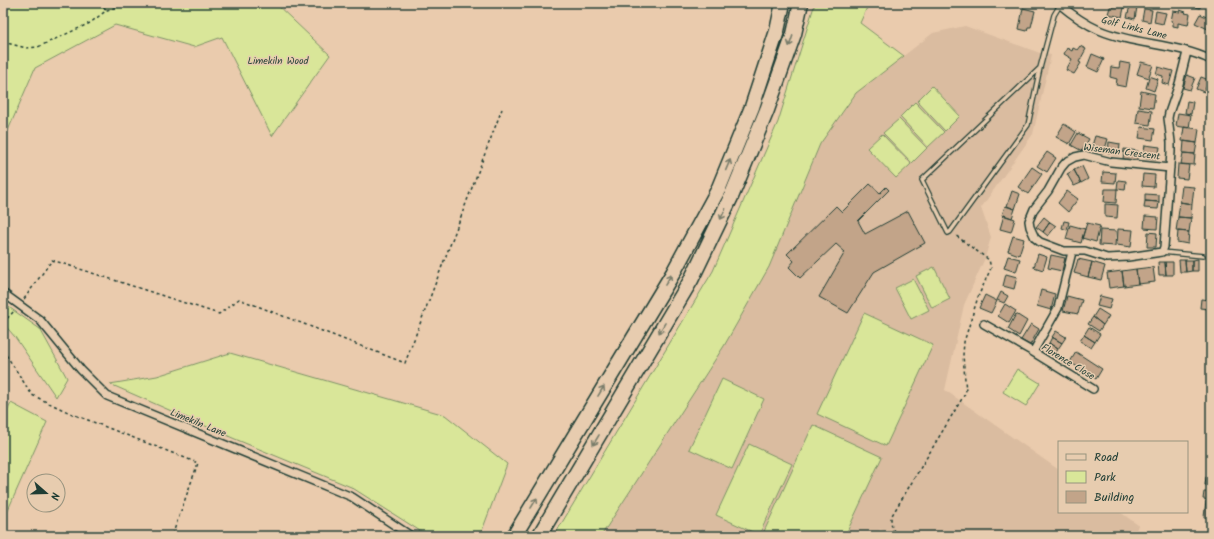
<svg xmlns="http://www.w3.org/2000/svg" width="1214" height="539" viewBox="0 0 1214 539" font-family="Kalam,sans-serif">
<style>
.built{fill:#dabca0}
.green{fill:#d9e699;stroke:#7c9266}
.building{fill:#c2a489;stroke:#1f3d34}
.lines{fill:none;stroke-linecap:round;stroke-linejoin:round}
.lane-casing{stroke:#1f3d34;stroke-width:6}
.street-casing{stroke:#1f3d34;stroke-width:10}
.highway-casing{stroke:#1f3d34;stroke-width:17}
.path{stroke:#1f3d34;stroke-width:1.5;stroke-dasharray:3 3;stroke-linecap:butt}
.lane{stroke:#e7ccaf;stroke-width:3.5}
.street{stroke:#e7ccaf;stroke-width:7}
.highway{stroke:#e7ccaf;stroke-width:14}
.oneway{stroke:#797d6b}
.labels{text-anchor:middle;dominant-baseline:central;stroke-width:3;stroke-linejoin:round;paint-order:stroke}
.street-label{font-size:10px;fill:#1f3d34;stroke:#e7ccaf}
.park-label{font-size:10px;fill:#284539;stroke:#e7ccaf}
</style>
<rect width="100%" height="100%" fill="#eacbad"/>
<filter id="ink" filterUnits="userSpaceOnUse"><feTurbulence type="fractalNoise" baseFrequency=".025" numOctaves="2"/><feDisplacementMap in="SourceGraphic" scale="8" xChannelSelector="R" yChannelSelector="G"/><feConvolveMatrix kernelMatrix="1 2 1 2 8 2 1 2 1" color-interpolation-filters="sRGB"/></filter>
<g filter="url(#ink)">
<path class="built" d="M965,26L1040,53L1051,55L1033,134L981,208L991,237L985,258L964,305L945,390L1059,470V512H1120L1138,525L1134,536H894L880,529L876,536H609L603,533L724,346L769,267L820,144L856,93L933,33Z"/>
<path class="green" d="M3,3H275L330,55L272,136L222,37L194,47L115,25L35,68L3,142Z
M815,3H869L860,23L904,56L856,93L820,144L769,267L724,346L603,533L601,536H554L713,271L778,122Z
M932,86L960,116L945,131L917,101Z
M915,102L944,132L928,147L900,117Z
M899,119L927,148L912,163L883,133Z
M882,134L911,164L896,178L867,148Z
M934,267L950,299L932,308L916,276Z
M913,279L929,310L911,319L895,288Z
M3,303L40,329L67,378L56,397L15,337L3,323Z
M864,313L933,345L886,446L817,414Z
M230,353L445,415L507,464L480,536H428L351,487L235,439L110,384L157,376Z
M1017,369L1040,383L1026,406L1003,392Z
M722,379L764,399L732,469L689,449Z
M11,403L47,422L3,521V421Z
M813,425L882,457L845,536H762Z
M749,444L792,464L759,535L716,515Z"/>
<path class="building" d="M1115,3H1125L1122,17L1108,14L1110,7H1114Z
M1197,3H1201L1200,8L1196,7Z
M1130,6L1137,7L1135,19L1127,17Z
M1023,8L1035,11L1031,27H1028L1027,31L1019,29Z
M1144,9L1152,10L1150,22L1142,20Z
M1180,10L1186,12L1185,13L1190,14L1188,25L1178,23V27L1173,26V22L1171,21L1173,11L1180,12Z
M1156,11L1166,13L1163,24L1154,22Z
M1200,14L1211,19V24L1208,29L1195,23Z
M1080,46L1086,49L1079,62L1081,63L1074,74L1066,70L1072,59L1064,54L1067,48L1072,51L1073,48L1077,50Z
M1092,54L1104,59L1098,72L1087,67Z
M1120,62L1130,64L1126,87L1116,85L1117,79L1110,77L1111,67L1119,68Z
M1141,62L1153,65L1149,76L1158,79L1154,91L1146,88L1149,78L1137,74Z
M1158,67L1173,71L1169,85L1162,83L1163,76L1156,74Z
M1187,75L1195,78L1190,90L1183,88Z
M1201,77L1209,80L1204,92L1196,89Z
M1141,91L1155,94L1153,108L1139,106Z
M1187,101L1193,102L1191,114L1185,113Z
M1138,109L1152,111L1150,125L1136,123Z
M1178,113L1191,115L1189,128L1176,126Z
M1064,124L1076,132L1069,144L1056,137Z
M1141,127L1155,129L1153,140L1139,138Z
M1184,127L1199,129L1197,143L1182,141Z
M1078,133L1089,139L1082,151L1071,145Z
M1095,136L1108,139L1104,152L1091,149Z
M1184,141L1197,143L1195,154L1183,153Z
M1109,142L1120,144L1119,155L1108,153Z
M1145,145L1160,147L1158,159L1143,157Z
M1124,149L1138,151L1137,160L1123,159Z
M1047,152L1056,158L1047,172L1037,166Z
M1183,153L1195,154L1194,165L1181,164Z
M1178,164L1189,165L1187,179L1177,178Z
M1082,166L1088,179L1081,183L1074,170Z
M1032,167L1042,174L1028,194L1018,187Z
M1074,170L1081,183L1074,186L1067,174Z
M1103,172L1116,173L1115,183L1102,182Z
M1143,174L1155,175L1154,187L1142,186Z
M1118,180L1126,181L1125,190L1117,189Z
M870,184L880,193L886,187L889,190L858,221L865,234L908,211L925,243L874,272L848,313L819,297L845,252L836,244L800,278L789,267L794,261L787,254L836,206L842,212Z
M1182,186L1194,187L1192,204L1180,202Z
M1105,189H1117L1116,203L1104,202Z
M1012,191L1020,194L1015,209L1007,206Z
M1067,191L1078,199L1068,212L1058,203Z
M1145,194L1159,195V202L1145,201Z
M1145,201L1159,202L1158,209L1144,208Z
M1180,202L1192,204L1191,218L1178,217Z
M1105,204L1118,205L1117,218L1105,217Z
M1005,206L1015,209L1012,218L1002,215Z
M1004,215L1015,219L1011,232L1000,229Z
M1145,216L1158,217L1157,229L1144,228Z
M1044,217L1050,222L1043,232L1036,227Z
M1178,217L1191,218L1189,232L1176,231Z
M1064,221L1069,222L1067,230L1062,228Z
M1050,222L1056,226L1048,236L1043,232Z
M1087,223L1100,226L1096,242L1082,238Z
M1070,225L1085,229L1081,243L1066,239Z
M1118,229L1133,230L1131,247L1117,245Z
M1100,230L1116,231L1115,246L1099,245Z
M1178,231L1189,232L1188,244L1177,242Z
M1148,232L1157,233L1156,247H1147Z
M1013,236L1024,239L1019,255L1008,251Z
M1038,254L1047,257L1043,270L1034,267Z
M1051,255L1065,258L1062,271L1048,268Z
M1008,256L1020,259L1016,272L1004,268Z
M1078,259L1092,262L1088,277L1074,273Z
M1198,259V271H1192V260Z
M1179,260H1185L1186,272H1180Z
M1185,260H1192V271L1186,272Z
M1092,262L1105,266L1101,280L1088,277Z
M1158,262H1165L1166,275H1159Z
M1165,262H1173V275H1166Z
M1153,267L1155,282L1138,284L1136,269Z
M1136,269L1138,284L1124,286L1122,271Z
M1122,271L1124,286L1109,288L1107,273Z
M1006,274L1017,277L1014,289L1003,286Z
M1041,290L1055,294L1051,310L1037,306Z
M1001,292L1008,296L1004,303L997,300Z
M985,295L997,301L991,313L979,308Z
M1067,296L1082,300L1078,314L1063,311Z
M1100,296L1112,299L1109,309L1097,306Z
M1201,299L1209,300L1208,309L1200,308Z
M1005,304L1016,311L1009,323L998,316Z
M1098,309L1109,316L1103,325L1093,317Z
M1208,312H1211V318L1208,317Z
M1016,314L1027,321L1019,336L1008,329Z
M1093,317L1103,325L1099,331L1088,324Z
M1031,324L1039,329L1030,345L1021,340Z
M1089,327L1100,334L1095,342L1084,335Z
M1056,331L1066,337L1062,343L1052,337Z
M1084,335L1095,342L1091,348L1080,341Z
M1052,337L1062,343L1058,349L1049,343Z
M1049,343L1058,349L1055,355L1045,349Z
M1076,352L1102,369L1096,379L1070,362Z
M1206,477L1211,478V485H1205Z
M1204,492H1211V500L1203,499Z
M1206,501H1211V518L1204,517Z"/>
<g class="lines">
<defs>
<path id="lane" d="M1040,68L1028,125L950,232L948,233L922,180Z
M1040,68L1054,15L1060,5
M1162,252L1203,256"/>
<path id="street" d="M1058,3C1071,14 1083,23 1099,30C1134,45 1176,43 1211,60
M1170,168L1111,162L1084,155L1075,157L1066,162L1061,168L1048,191L1034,209L1029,221L1030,227L1035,238L1040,242L1064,251H1085L1107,258L1128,257L1162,252L1164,247L1171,152V142L1168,118L1169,113L1179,84L1187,52
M1072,252L1058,308L1033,352L1093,389
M3,293L40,320L81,370L107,396L352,497L411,536
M984,324L1033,352"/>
<path id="highway" d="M514,536L673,273L718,190L752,107L777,31L783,3
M539,536L691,280L731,197L767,110L794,34L801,3"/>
</defs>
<use href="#lane" class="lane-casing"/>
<use href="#street" class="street-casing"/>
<use href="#highway" class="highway-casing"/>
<path class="path" d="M99,3L107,10
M3,42L26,48L38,47L90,23L107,10L130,3
M24,299L52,260L219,314L239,299L405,363L502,109
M3,323L14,311
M3,350L32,395L70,413L198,463L172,536
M899,536C892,531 891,526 891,517L966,392L963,355L964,342L978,297L991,268L989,260L955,235"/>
<use href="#lane" class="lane"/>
<use href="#street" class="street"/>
<use href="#highway" class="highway"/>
</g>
<defs><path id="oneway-shaft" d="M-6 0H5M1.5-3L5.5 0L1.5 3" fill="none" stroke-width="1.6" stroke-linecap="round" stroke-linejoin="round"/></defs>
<g class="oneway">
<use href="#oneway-shaft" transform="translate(791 41) rotate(109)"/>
<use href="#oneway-shaft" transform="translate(728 165) rotate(-67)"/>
<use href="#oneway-shaft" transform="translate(723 214) rotate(116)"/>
<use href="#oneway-shaft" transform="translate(668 280) rotate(-59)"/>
<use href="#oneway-shaft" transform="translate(662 328) rotate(121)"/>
<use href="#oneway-shaft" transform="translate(601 391) rotate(-59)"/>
<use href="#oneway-shaft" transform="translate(596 440) rotate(121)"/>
<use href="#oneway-shaft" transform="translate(534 503) rotate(-59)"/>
</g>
</g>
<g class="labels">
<g class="street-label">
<text transform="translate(1134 28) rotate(14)">Golf Links Lane</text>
<text transform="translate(1122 152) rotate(7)">Wiseman Crescent</text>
<text transform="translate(1068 362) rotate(31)">Florence Close</text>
<text transform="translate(198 423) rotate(22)">Limekiln Lane</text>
</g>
<g class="park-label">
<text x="278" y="61">Limekiln Wood</text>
</g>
</g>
<rect width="1214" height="539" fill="none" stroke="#e7ccaf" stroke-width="16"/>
<rect x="8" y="8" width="1198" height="523" fill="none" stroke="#1f3d34" stroke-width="1.5" filter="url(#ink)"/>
<rect x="1058" y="441" width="130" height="72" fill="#e7ccaf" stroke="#97937e"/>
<rect x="1066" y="454" width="20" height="6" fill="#e7ccaf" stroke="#97937e"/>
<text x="1094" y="461" font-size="12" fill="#1f3d34">Road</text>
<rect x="1066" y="471" width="20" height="12" fill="#d9e699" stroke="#97937e"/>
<text x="1094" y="481" font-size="12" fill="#1f3d34">Park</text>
<rect x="1066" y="491" width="20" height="12" fill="#c2a489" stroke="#97937e"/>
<text x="1094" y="501" font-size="12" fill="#1f3d34">Building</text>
<g transform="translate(46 493) rotate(110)"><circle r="19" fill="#e7ccaf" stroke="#97937e"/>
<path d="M0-3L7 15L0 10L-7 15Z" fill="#1f3d34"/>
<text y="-6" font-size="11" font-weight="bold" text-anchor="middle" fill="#1f3d34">N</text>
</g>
</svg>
